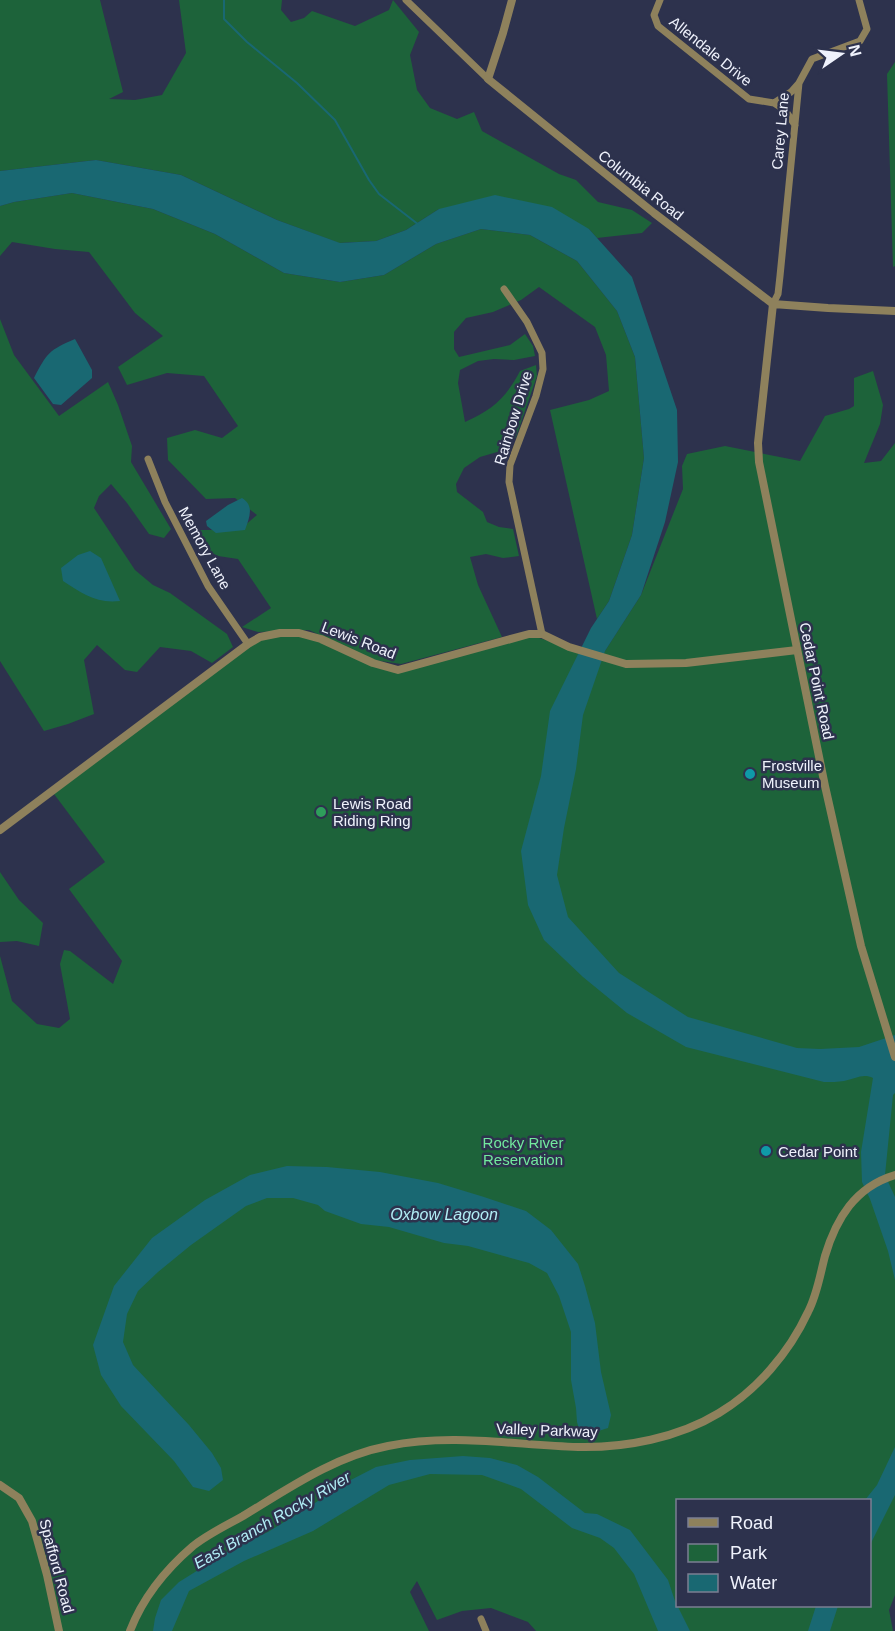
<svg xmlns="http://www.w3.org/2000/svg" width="895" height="1631" viewBox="0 0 895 1631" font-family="Arial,sans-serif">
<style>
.green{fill:#1d633a;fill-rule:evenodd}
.water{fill:#196872}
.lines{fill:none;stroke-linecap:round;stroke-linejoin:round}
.stream{stroke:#196872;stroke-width:2}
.minor{stroke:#8e815c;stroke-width:7}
.tertiary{stroke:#8e815c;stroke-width:8}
.culture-dot{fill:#0f9aa8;stroke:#2d324d;stroke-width:2}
.leisure-dot{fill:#2e9e5b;stroke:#2d324d;stroke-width:2}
.labels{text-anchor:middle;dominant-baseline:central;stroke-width:5;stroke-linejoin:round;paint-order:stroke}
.street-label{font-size:15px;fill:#eff2fc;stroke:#2d324d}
.poi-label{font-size:15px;fill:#eff2fc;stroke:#2d324d;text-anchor:start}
.park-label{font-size:15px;fill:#72ea9e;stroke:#2d324d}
.water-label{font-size:16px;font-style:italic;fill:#b1edf5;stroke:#2d324d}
</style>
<rect width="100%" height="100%" fill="#2d324d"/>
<path class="green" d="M0,0H100L123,92L109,99L135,100L162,95L186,53L179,0H282L281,10L291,22L304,18L312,11L355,26L389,10L393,0L419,32L410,55L417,90L430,108L457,119L474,112L482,131L559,174L576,180L598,202L632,210L652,223L642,233L597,238L589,229L439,209L406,230L376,241L339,243L277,220L181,175L96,160L0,171Z
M895,62V266L893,267L887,74Z
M72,193L153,209L215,234L284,273L340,282L384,275L436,244L481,229L530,235L577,261L617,311L635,357L644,458L632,535L609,601L597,619L550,410L589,400L609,391L606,355L595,327L539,287L521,300L493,312L466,318L454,332V349L459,357L510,345L525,334L533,346L535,356L514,360L494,359L478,361L460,370L458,383L465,422C492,410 506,398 520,371L536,365L537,376L516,437L504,450L480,457L464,468L456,484L457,492L483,512L487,522L499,527L513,529L519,556L503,558L486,554L470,557L478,585L502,637L401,664L374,660L309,630L258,632L242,627L271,608L238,559L218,556L201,547L196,530H215L243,527L257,515L235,498L206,499L168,460L167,438L195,430L222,438L238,426L204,376L167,373L127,385L118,367L163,336L135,313L89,252L55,249L12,242L0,256V206L14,202Z
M0,319L14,355L59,416L108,382L118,405L132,446L131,462L171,529L164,538L149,534L127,503L111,484L99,496L94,508L135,570L153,585L170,593L227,634L233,647L212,663L191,651L160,647L137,672L125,670L97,645L84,660L94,714L68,724L44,731L0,661Z
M873,371L883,405L880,424L864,463L881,461L895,443V1595L889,1610L893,1631H536L528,1622L491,1608L462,1611L437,1620L417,1581L410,1592L429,1631H0V956L12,1001L37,1024L59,1028L70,1019L60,964L64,950L70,951L113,984L122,961L69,889L105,862L51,790L257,638L308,633L396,673L526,634L601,657L641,595L683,489L682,466L687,454L725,446L800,461L825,416L849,409L854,406V378ZM678,1500H870V1606H678Z
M0,872L19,900L43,923L39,946L17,941L0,942Z"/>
<path class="water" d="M96,160L181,175L277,220L340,243L376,241L406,230L439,209L495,195L552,207L589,229L632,277L677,410L678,462L665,522L641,595L605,651L583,715L576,769L564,828L557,875L568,917L619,973L688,1017L797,1048L820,1049L859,1047L895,1035V1093L893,1095L885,1175L895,1197V1280L888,1251L870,1199L862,1182L861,1152L873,1078C863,1073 855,1079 844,1081C838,1082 831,1082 824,1082L686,1047L627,1013L583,977L544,940L528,905L521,851L541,776L550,711L591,628L609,601L632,535L644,458L635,357L617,311L577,261L530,235L481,229L436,244L384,275L340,282L284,273L215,234L153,209L72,193L14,202L0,206V171Z
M75,339L92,370V378L61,405L53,404L34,378C47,353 49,350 75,339Z
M242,498C255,506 249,518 245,530L216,533L207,526L206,521L228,505Z
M90,551L101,558L120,601C96,604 82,593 63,581L61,568L78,555Z
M287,1166L327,1167L380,1172L438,1183L484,1197L526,1211L551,1230L578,1264L585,1286L595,1323L601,1372L611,1415L608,1428L592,1433L579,1429L577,1422L576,1408L571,1380V1332L559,1296L547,1273L529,1263L468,1246L444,1243L389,1227L361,1224L325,1211L318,1205L293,1198H267L246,1206L191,1245L158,1272L138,1291L127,1314L123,1342L133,1365L189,1425L212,1453L221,1468L223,1480L209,1491L193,1487L174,1461L121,1406L101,1375L93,1345L114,1286L152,1238L205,1200L250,1175Z
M895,1447V1495L870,1545V1500H865L877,1485Z
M463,1456L490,1458L517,1465L538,1477L585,1513L597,1514L630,1530L668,1580L675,1601L690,1631H658L634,1574L614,1548L600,1538L572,1528L521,1489L482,1475L430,1474L389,1485L313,1531L244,1561L189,1591L172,1631H153L155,1618L161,1600L179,1582L232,1549L268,1532L315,1503L341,1485L376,1467L410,1460Z
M816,1606H838L830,1631H808Z"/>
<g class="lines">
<path class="stream" d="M224,0V19L247,42L297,83L335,120L369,180L379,194L419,225"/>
<path class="minor" d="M406,0L488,79
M660,0L654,15L658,26L749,99L774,103L785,110L795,125
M774,103L791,92L799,83
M504,289L527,322L542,353L543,369L536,396L510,465L509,482L542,634
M773,304L778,294L780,276L799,83L812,59L860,41L867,29L859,0
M148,459L165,502L208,586L248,644
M481,1619L486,1631"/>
<path class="tertiary" d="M512,0L503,33L488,79L654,213L773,304L828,308L895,311
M773,304L758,443L759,462L825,786L861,946L895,1057
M0,830L248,644L260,637L280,633H299L321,639L373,663L398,670L529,634H542L569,647L626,664L686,663L797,650
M0,1485L19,1498L32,1521L47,1575L59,1631
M130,1631C143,1597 165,1570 193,1546C208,1534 227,1525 243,1516C289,1488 335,1456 388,1446C451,1433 514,1445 578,1447C625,1448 678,1438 719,1413C757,1390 789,1353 808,1312C817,1295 820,1275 825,1256C836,1219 855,1187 895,1175"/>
</g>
<g class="culture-dot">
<circle cx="750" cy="774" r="6"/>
<circle cx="766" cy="1151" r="6"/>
</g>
<circle class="leisure-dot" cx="321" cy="812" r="6"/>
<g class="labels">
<g class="street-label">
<text transform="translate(711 51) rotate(39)">Allendale Drive</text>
<text transform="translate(780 131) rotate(-85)">Carey Lane</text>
<text transform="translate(641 185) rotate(38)">Columbia Road</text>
<text transform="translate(513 418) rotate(-73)">Rainbow Drive</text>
<text transform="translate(205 548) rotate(61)">Memory Lane</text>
<text transform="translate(359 640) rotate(21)">Lewis Road</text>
<text transform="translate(817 681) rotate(78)">Cedar Point Road</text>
<text transform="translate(547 1430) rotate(2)">Valley Parkway</text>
<text transform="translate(57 1566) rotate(75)">Spafford Road</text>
</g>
<g class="poi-label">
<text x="762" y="765">Frostville<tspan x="762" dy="17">Museum</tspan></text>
<text x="333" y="803">Lewis Road<tspan x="333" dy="17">Riding Ring</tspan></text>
<text x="778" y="1151">Cedar Point</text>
</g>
<g class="park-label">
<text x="523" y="1142">Rocky River<tspan x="523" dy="17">Reservation</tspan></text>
</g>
<g class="water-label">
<text x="444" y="1214">Oxbow Lagoon</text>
<text transform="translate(272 1520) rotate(-30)">East Branch Rocky River</text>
</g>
</g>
<rect x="676" y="1499" width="195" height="108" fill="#2d324d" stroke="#7b7f93" stroke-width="1.5"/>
<rect x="688" y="1518" width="30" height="9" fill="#8e815c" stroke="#7b7f93" stroke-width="1.5"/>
<text x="730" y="1529" font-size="18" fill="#eff2fc">Road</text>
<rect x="688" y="1544" width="30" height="18" fill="#1d633a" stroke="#7b7f93" stroke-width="1.5"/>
<text x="730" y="1559" font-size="18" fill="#eff2fc">Park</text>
<rect x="688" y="1574" width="30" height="18" fill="#196872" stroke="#7b7f93" stroke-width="1.5"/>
<text x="730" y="1589" font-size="18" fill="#eff2fc">Water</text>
<g transform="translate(841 54) rotate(76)" stroke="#2d324d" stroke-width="4.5" paint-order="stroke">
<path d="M0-4.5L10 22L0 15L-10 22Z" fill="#eff2fc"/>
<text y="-9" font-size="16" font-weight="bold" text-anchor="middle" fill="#eff2fc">N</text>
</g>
</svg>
